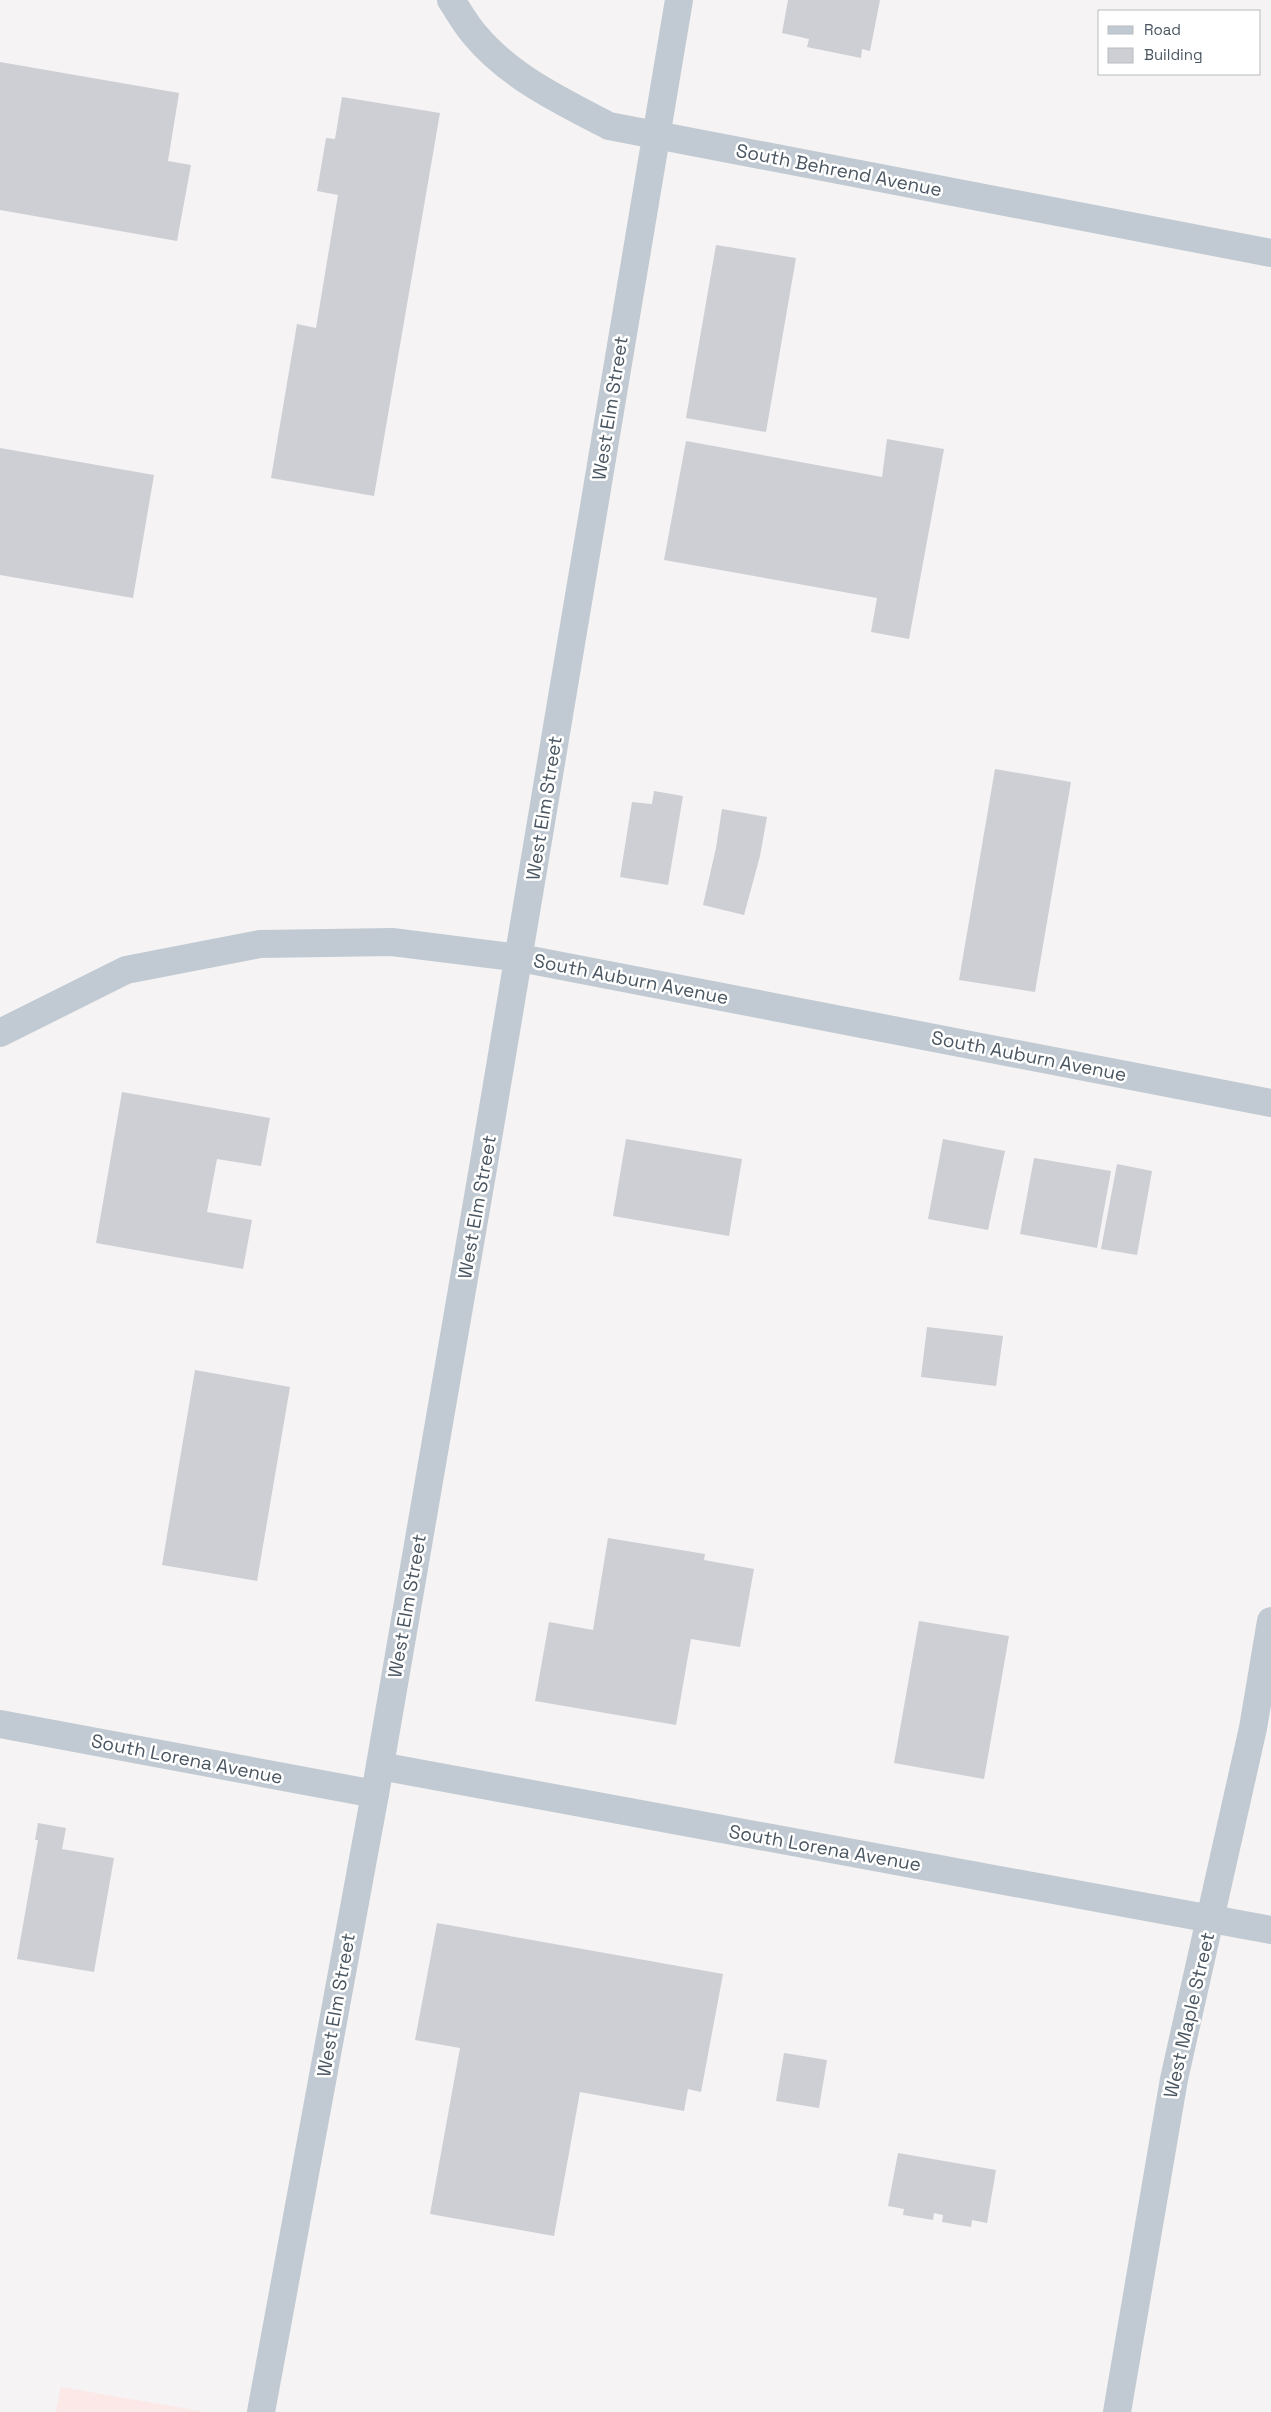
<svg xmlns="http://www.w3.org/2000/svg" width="1271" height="2412" viewBox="0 0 1271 2412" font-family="'Space Grotesk',sans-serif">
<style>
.medical{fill:#fce8e6}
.building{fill:#cdcfd5}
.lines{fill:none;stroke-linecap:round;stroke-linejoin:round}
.minor{stroke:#c1cad2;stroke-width:28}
.tertiary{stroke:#c1cad2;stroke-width:28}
.labels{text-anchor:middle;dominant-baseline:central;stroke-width:5;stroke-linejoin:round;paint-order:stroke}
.street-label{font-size:19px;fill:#4a5661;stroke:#fff}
</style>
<rect width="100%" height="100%" fill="#f5f3f3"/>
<path class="medical" d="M61,2387L205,2412H56Z"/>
<path class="building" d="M788,0H880L870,51L862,49L861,58L807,47L809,39L782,33Z
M0,62L179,93L168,161L191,165L177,241L0,210Z
M342,97L440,113L374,496L271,478L297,324L316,328L338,195L317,191L326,138L335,139Z
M716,245L796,258L766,432L686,418Z
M887,439L944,449L909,639L871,632L877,598L664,560L686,441L882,477Z
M0,448L154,475L133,598L0,575Z
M995,769L1071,782L1035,992L959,980Z
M654,791L683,796L668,885L620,877L632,802L652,804Z
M722,809L767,817L760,856L744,915L703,905L716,848Z
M122,1092L270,1118L261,1166L217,1159L207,1212L252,1220L243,1269L96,1243Z
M626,1139L742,1159L729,1236L613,1216Z
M943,1139L1005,1151L988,1230L928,1219Z
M1034,1158L1111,1171L1097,1248L1020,1234Z
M1117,1164L1152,1171L1137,1255L1101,1249Z
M927,1327L1003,1336L996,1386L921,1377Z
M195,1370L290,1387L257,1581L162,1565Z
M608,1538L705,1554L704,1560L754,1569L740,1647L691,1639L676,1725L535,1701L549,1622L593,1630Z
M919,1621L1009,1636L984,1779L894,1763Z
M38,1823L66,1828L62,1849L114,1858L94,1972L17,1959L38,1840H35Z
M437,1923L723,1974L701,2092L688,2089L684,2111L580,2092L554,2236L430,2214L460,2048L415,2040Z
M784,2053L827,2060L819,2108L776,2101Z
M898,2153L996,2170L987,2223L972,2220L971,2227L942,2222L943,2215L934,2213L933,2220L903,2215L904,2209L888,2206Z"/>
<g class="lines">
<path class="minor" d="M0,1724L375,1794
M380,1766L1271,1930"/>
<path class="tertiary" d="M451,0C459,12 466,25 475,35C510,77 561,101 609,126L1271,253
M0,1033L126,970L260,944L392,942L520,958L1271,1103
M261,2412L375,1794L483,1168L679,0
M1117,2412L1174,2079L1253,1728L1271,1621"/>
</g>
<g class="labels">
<g class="street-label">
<text transform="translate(839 170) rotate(11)">South Behrend Avenue</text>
<text transform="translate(610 408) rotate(-81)">West Elm Street</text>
<text transform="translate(544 808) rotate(-81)">West Elm Street</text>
<text transform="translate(631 979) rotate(11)">South Auburn Avenue</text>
<text transform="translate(1029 1056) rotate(11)">South Auburn Avenue</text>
<text transform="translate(477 1207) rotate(-80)">West Elm Street</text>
<text transform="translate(407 1606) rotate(-80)">West Elm Street</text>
<text transform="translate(187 1759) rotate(11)">South Lorena Avenue</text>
<text transform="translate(825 1848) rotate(10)">South Lorena Avenue</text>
<text transform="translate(336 2005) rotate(-80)">West Elm Street</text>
<text transform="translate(1189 2015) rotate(-77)">West Maple Street</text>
</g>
</g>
<rect x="1098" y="10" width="162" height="65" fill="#ffffff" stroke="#b7bbc0"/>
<rect x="1108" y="26" width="25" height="8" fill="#c1cad2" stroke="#b7bbc0"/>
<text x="1144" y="35" font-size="15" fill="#4a5661">Road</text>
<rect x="1108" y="48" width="25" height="15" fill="#cdcfd5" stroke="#b7bbc0"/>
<text x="1144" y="60" font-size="15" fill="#4a5661">Building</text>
</svg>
